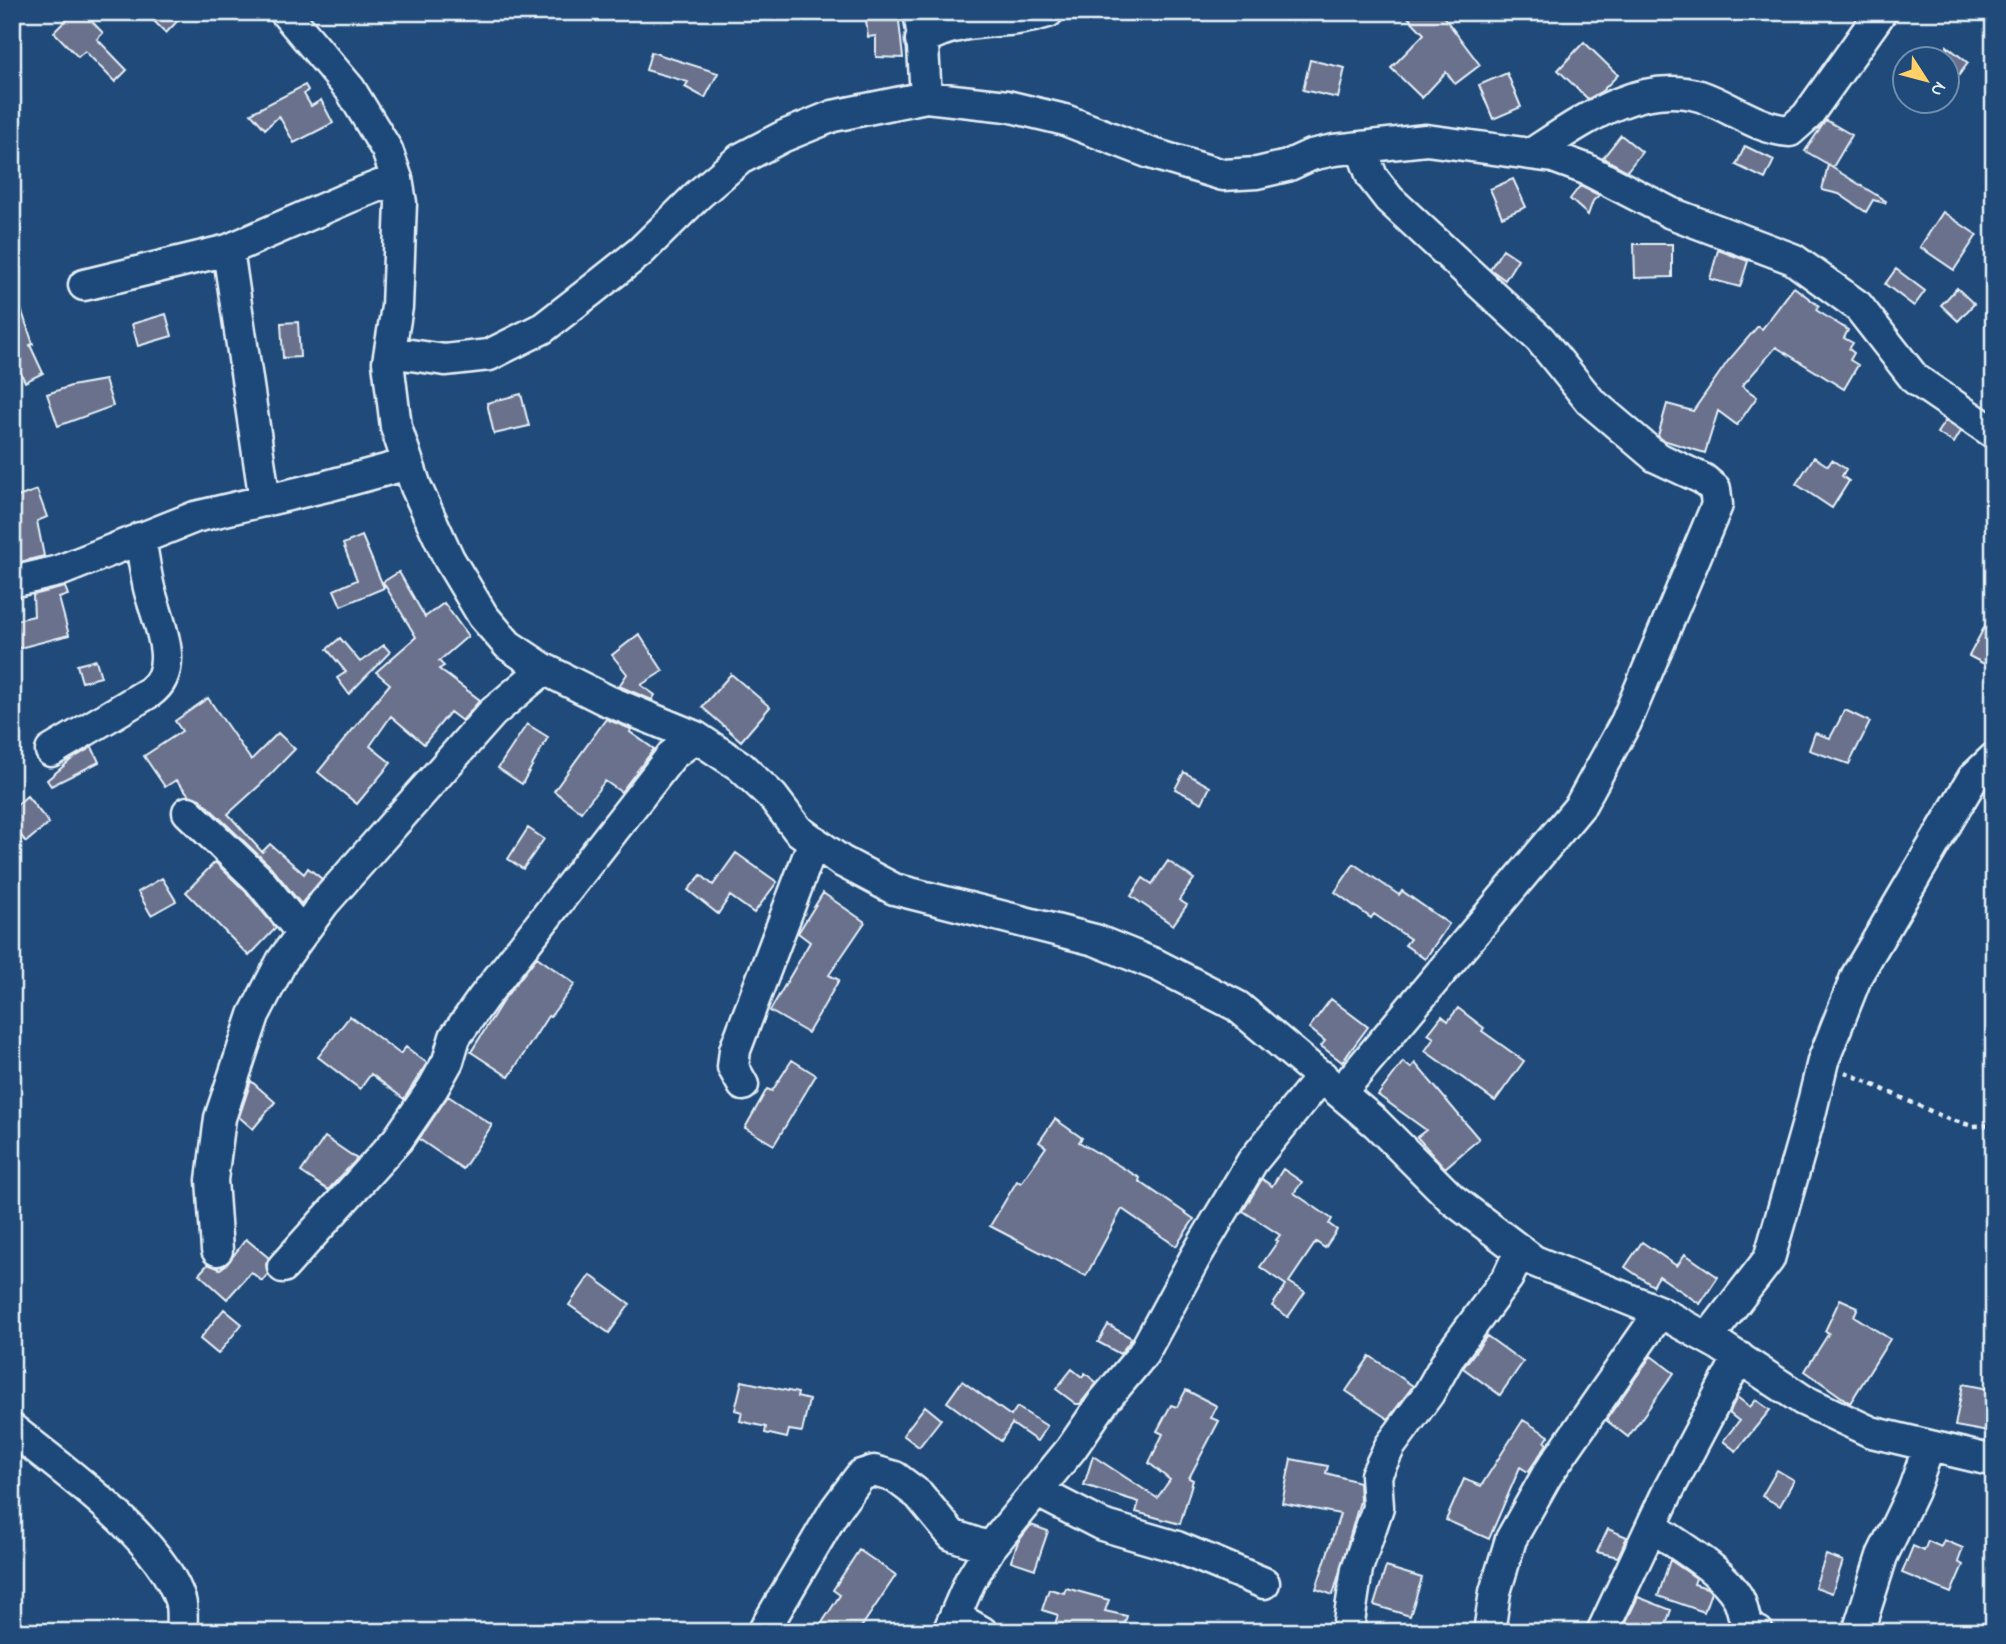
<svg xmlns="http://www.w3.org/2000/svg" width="2006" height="1644" viewBox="0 0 2006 1644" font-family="'Indie Flower',sans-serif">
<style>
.building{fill:#69718c;stroke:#e8f1f8;stroke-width:2}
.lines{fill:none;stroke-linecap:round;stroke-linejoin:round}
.minor-casing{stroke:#e8f1f8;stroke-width:35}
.path{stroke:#e8f1f8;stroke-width:4.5;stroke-dasharray:5 5;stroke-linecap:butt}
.minor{stroke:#1f4a7a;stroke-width:30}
</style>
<rect width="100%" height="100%" fill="#1f4a7a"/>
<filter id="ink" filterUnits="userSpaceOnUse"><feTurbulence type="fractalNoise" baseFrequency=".0143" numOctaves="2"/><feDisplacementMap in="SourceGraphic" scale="14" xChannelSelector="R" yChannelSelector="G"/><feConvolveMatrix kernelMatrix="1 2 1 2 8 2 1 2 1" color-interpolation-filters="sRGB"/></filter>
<g filter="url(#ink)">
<path class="building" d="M74,12H83L103,33L97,39L127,70L115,82L85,51L78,57L54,32Z
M145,12H186L166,33Z
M865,12H898L903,58L876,57V36L868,37Z
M1403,12H1440L1480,65L1455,84L1446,72L1422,98L1391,68L1424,34Z
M1584,42L1618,75L1602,91L1588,99L1558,70Z
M1947,46L1968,63L1947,91Z
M651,52L718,73L705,98L685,87L688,82L646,70Z
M1310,60L1345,68L1338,98L1303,90Z
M1507,73L1521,107L1493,119L1479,85Z
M305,85L308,90L304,94L311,106L321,100L333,123L294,143L279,116L265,129L251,113Z
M1826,120L1852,135L1833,167L1805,151Z
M1621,135L1642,152L1627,171L1603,158Z
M1745,146L1774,160L1765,179L1736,165Z
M1828,165L1886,201L1885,203L1873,200L1866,212L1839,194L1822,190Z
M1513,179L1526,207L1502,217L1490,189Z
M1580,186L1599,195L1593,201L1588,215L1570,199Z
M1943,212L1977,235L1954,270L1920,247Z
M1634,244H1672V277L1635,278Z
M1503,249L1518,259L1505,280L1490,269Z
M1718,250L1748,261L1740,287L1710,279Z
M1896,269L1925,291L1914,306L1885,284Z
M1794,287L1819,306L1816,310L1848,330L1844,338L1853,343L1849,349L1854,353L1850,360L1858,365L1844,389L1776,347L1742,386L1757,397L1737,425L1718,411L1705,453L1663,440L1658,436L1667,404L1693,411L1728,361L1758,326L1762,329Z
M1957,288L1974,304L1958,321L1941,305Z
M12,291H15L33,344L30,345L43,373L25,382L12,354Z
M166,314L172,336L138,346L132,324Z
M298,322L300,357L283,358L281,323Z
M105,380L113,406L58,426L47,394L71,386Z
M521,394L529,426L494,434L487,403Z
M1945,421L1961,431L1954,443L1937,433Z
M1814,457L1828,466L1832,460L1846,469L1842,476L1849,481L1832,508L1796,484Z
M37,490L47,517L37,521L44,556L12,564V499Z
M362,536L384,588L341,606L334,590L357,580L343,544Z
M399,572L425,617L444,603L468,636L439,661L444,666L439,669L480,700L462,721L450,712L424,744L391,716L370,746L391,763L357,804L318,772L390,684L376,672L416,637L383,582Z
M65,587L68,595L59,598L69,635L12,650V621L34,616L33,595Z
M1994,609V669L1969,656Z
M639,634L663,671L641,685L655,695L652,700L619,686L627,674L612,655Z
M340,638L360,662L384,645L390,652L349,694L337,678L346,672L327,649Z
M96,660L101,677L82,682L77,665Z
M731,674L770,707L741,741L702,707Z
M208,698L251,760L278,733L295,749L260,785L228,814L262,852L270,844L304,874L308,868L322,879L301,904L271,867L200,799L189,795L176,780L165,787L144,756L182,731L175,721Z
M1845,710L1870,722L1849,764L1809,750L1815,733L1830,738Z
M606,719L631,729L630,732L654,749L621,792L605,781L581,812L554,791Z
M527,724L548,737L522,784L498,768Z
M92,747L99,762L51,786L47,780L72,759Z
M1184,772L1210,787L1202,803L1175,789Z
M27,796L49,823L26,842L12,825V809Z
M528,828L544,839L523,869L508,859Z
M736,853L777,882L754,913L730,896L718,914L688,890L701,875L713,885Z
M1168,861L1194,879L1179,900L1187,905L1173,925L1131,896L1143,878L1152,884Z
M215,862L246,892L276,928L249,956L186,892Z
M1354,864L1399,895L1402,891L1449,924L1425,959L1405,945L1410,939L1374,914L1371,918L1335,892Z
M162,878L176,901L151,915L138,892Z
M823,893L865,922L829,975L839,980L808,1033L770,1011L810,942L798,933Z
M537,957L575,984L550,1017L548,1016L509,1077L471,1052L504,999Z
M1331,999L1368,1027L1342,1062L1321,1046L1325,1041L1309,1028Z
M1458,1008L1484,1028L1482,1031L1524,1061L1495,1101L1425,1051L1434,1038L1428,1034L1442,1016L1448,1021Z
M350,1016L400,1054L406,1047L427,1063L404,1099L371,1074L360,1089L318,1057Z
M792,1060L816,1075L774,1145L745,1128L767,1089L772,1091Z
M1403,1062L1411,1068L1415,1063L1479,1139L1445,1168L1417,1137L1426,1130L1378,1095Z
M251,1081L275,1102L253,1129L239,1117Z
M448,1096L492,1125L463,1169L419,1139Z
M1055,1119L1082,1138L1079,1142L1140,1178L1139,1181L1194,1219L1176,1246L1122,1209L1086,1276L990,1226L1017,1181L1021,1183L1046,1147L1039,1142Z
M325,1137L357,1159L328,1190L301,1172Z
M1283,1169L1302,1182L1294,1193L1332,1219L1329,1224L1337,1230L1325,1248L1316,1242L1289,1282L1305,1292L1288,1317L1272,1306L1286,1285L1260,1267L1278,1241L1276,1240L1280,1235L1243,1211L1262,1179L1272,1186Z
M246,1239L269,1258L266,1264L268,1274L262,1281L251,1272L227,1299L199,1274L208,1264L220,1269L227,1264Z
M1642,1242L1677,1266L1685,1254L1718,1277L1700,1304L1659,1276L1653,1286L1625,1267Z
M590,1275L630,1304L609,1333L569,1305Z
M1840,1299L1858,1307L1854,1316L1890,1339L1850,1403L1805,1371L1829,1333L1825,1331Z
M224,1309L242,1324L218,1354L200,1339Z
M1108,1325L1132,1338L1120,1354L1098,1342Z
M1487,1336L1523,1362L1500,1395L1463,1368Z
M1370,1356L1413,1386L1388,1419L1346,1391Z
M1651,1356L1674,1373L1628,1437L1606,1420Z
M1072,1369L1082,1377L1085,1373L1097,1383L1080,1404H1076L1056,1389Z
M742,1381L798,1393L797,1397L809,1400L802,1432L789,1430L787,1438L765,1433L766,1427L740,1421L742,1412L735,1410Z
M962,1381L1011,1416L1017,1407L1047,1426L1037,1441L1012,1424L1001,1441L947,1402Z
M1963,1384L1994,1390V1433L1955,1426Z
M1186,1390L1217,1406L1211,1418L1219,1421L1189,1478L1193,1480L1180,1524L1136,1512L1139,1502L1084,1485L1093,1456L1157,1498L1170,1480L1149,1463L1163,1434L1157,1431L1171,1405L1177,1407Z
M1737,1397L1750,1407L1756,1400L1770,1410L1736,1451L1723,1441L1739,1421L1729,1413Z
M925,1406L941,1419L919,1447L903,1435Z
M1523,1420L1549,1436L1545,1442L1547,1444L1528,1472L1520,1467L1489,1539L1446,1520L1464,1479L1481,1486Z
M1291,1459L1328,1466L1326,1473L1359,1482L1360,1501L1333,1595L1316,1589L1340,1514L1282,1503Z
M1777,1470L1794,1480L1780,1506L1762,1496Z
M1031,1525L1048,1531L1035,1569L1011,1561L1018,1542Z
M1608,1529L1627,1537L1618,1557L1597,1552Z
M1944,1540L1963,1548L1958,1562L1963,1565L1951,1593L1902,1573L1913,1546L1924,1551L1928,1541L1941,1547Z
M859,1550L896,1575L858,1632H816L840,1595L833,1590Z
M1826,1555L1843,1561L1832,1593L1815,1587Z
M1670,1560L1696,1578L1694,1584L1707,1588L1711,1592L1704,1612L1658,1596Z
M1386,1567L1422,1578L1410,1616L1374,1605Z
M1066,1588L1109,1600L1105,1611L1127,1616L1122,1632H1081L1055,1624L1058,1615L1042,1610L1049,1589L1064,1593Z
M1638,1597L1671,1610L1663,1632H1621Z"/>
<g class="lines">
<defs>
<path id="minor" d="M285,12L350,89L387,150L397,179L401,203L397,307L388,362L396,427L416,487L449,559L483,616L508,645L544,669L606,700L696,737L740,766L773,797L798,830L841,861L894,889L1095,940L1157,965L1237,1006L1376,1123L1452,1199L1534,1261L1660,1312L1718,1344L1803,1400L1871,1432L1994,1461
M919,12L922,31L926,97
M921,40C967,14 1003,27 1048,12
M1531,154C1579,123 1639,78 1700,96C1730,106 1757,129 1790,131L1807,116L1881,12
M84,285L228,250
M390,352L445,360L489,355L543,328L592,290L640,252L699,194L740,159L784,136L833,116L926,97L1007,106L1065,120L1150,153L1223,175L1257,173L1287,166L1311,155L1334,150L1426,140L1553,157L1586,169L1671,213L1793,259L1858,306L1915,379L1994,433
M265,501L228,250L350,197L397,179
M12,582L59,571L195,517L327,486L408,464
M51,751L150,692C183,668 156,618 149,588C145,571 143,554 140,538
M188,812L259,880L302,933
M743,1085L733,1067L735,1050L814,841
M1341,1092L1580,806L1626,722L1717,505L1715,489L1703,479L1656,457L1590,401L1540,339L1389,199L1372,177L1361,147
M217,1250L212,1180L220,1118L254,1015L282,961L324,903L492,713L544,669
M283,1267L398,1139L433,1088L448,1061L455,1037L483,998L672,755L696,737
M1708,1338L1769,1259L1809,1119L1823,1061L1857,975L1973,778L1994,758
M12,1429C62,1469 161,1539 180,1600C183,1609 181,1622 182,1632
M1036,1491L1102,1525L1177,1547L1264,1583
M1652,1526C1678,1546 1720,1568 1737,1596C1746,1610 1740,1625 1758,1632
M956,1617L982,1632
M1349,1622L1357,1569L1378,1507L1376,1475L1390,1446L1429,1393L1451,1354L1508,1277L1520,1251
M763,1632L835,1510L861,1475L874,1471L895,1477L919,1495L952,1535L990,1548
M948,1632L970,1581L990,1548L1071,1449L1104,1401L1143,1354L1196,1256L1252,1162L1322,1076
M1489,1632L1495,1592L1511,1539L1547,1475L1660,1312
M1602,1632L1668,1491L1739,1357
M1858,1632L1882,1556L1913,1491L1929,1446"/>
</defs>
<use href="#minor" class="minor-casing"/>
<path class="path" d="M1845,1072L1948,1119L1973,1126L1994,1125"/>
<use href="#minor" class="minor"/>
</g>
</g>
<rect width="2006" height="1644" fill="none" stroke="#1f4a7a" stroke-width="42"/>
<rect x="21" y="21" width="1964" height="1602" fill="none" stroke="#e8f1f8" stroke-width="2.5" filter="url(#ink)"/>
<g transform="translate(1926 80) rotate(126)"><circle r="33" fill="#1f4a7a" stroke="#6f8dac" stroke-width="2"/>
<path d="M0-5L12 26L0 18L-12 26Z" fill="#ffd166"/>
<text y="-10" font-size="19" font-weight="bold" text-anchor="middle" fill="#e8f1f8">N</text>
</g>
</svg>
